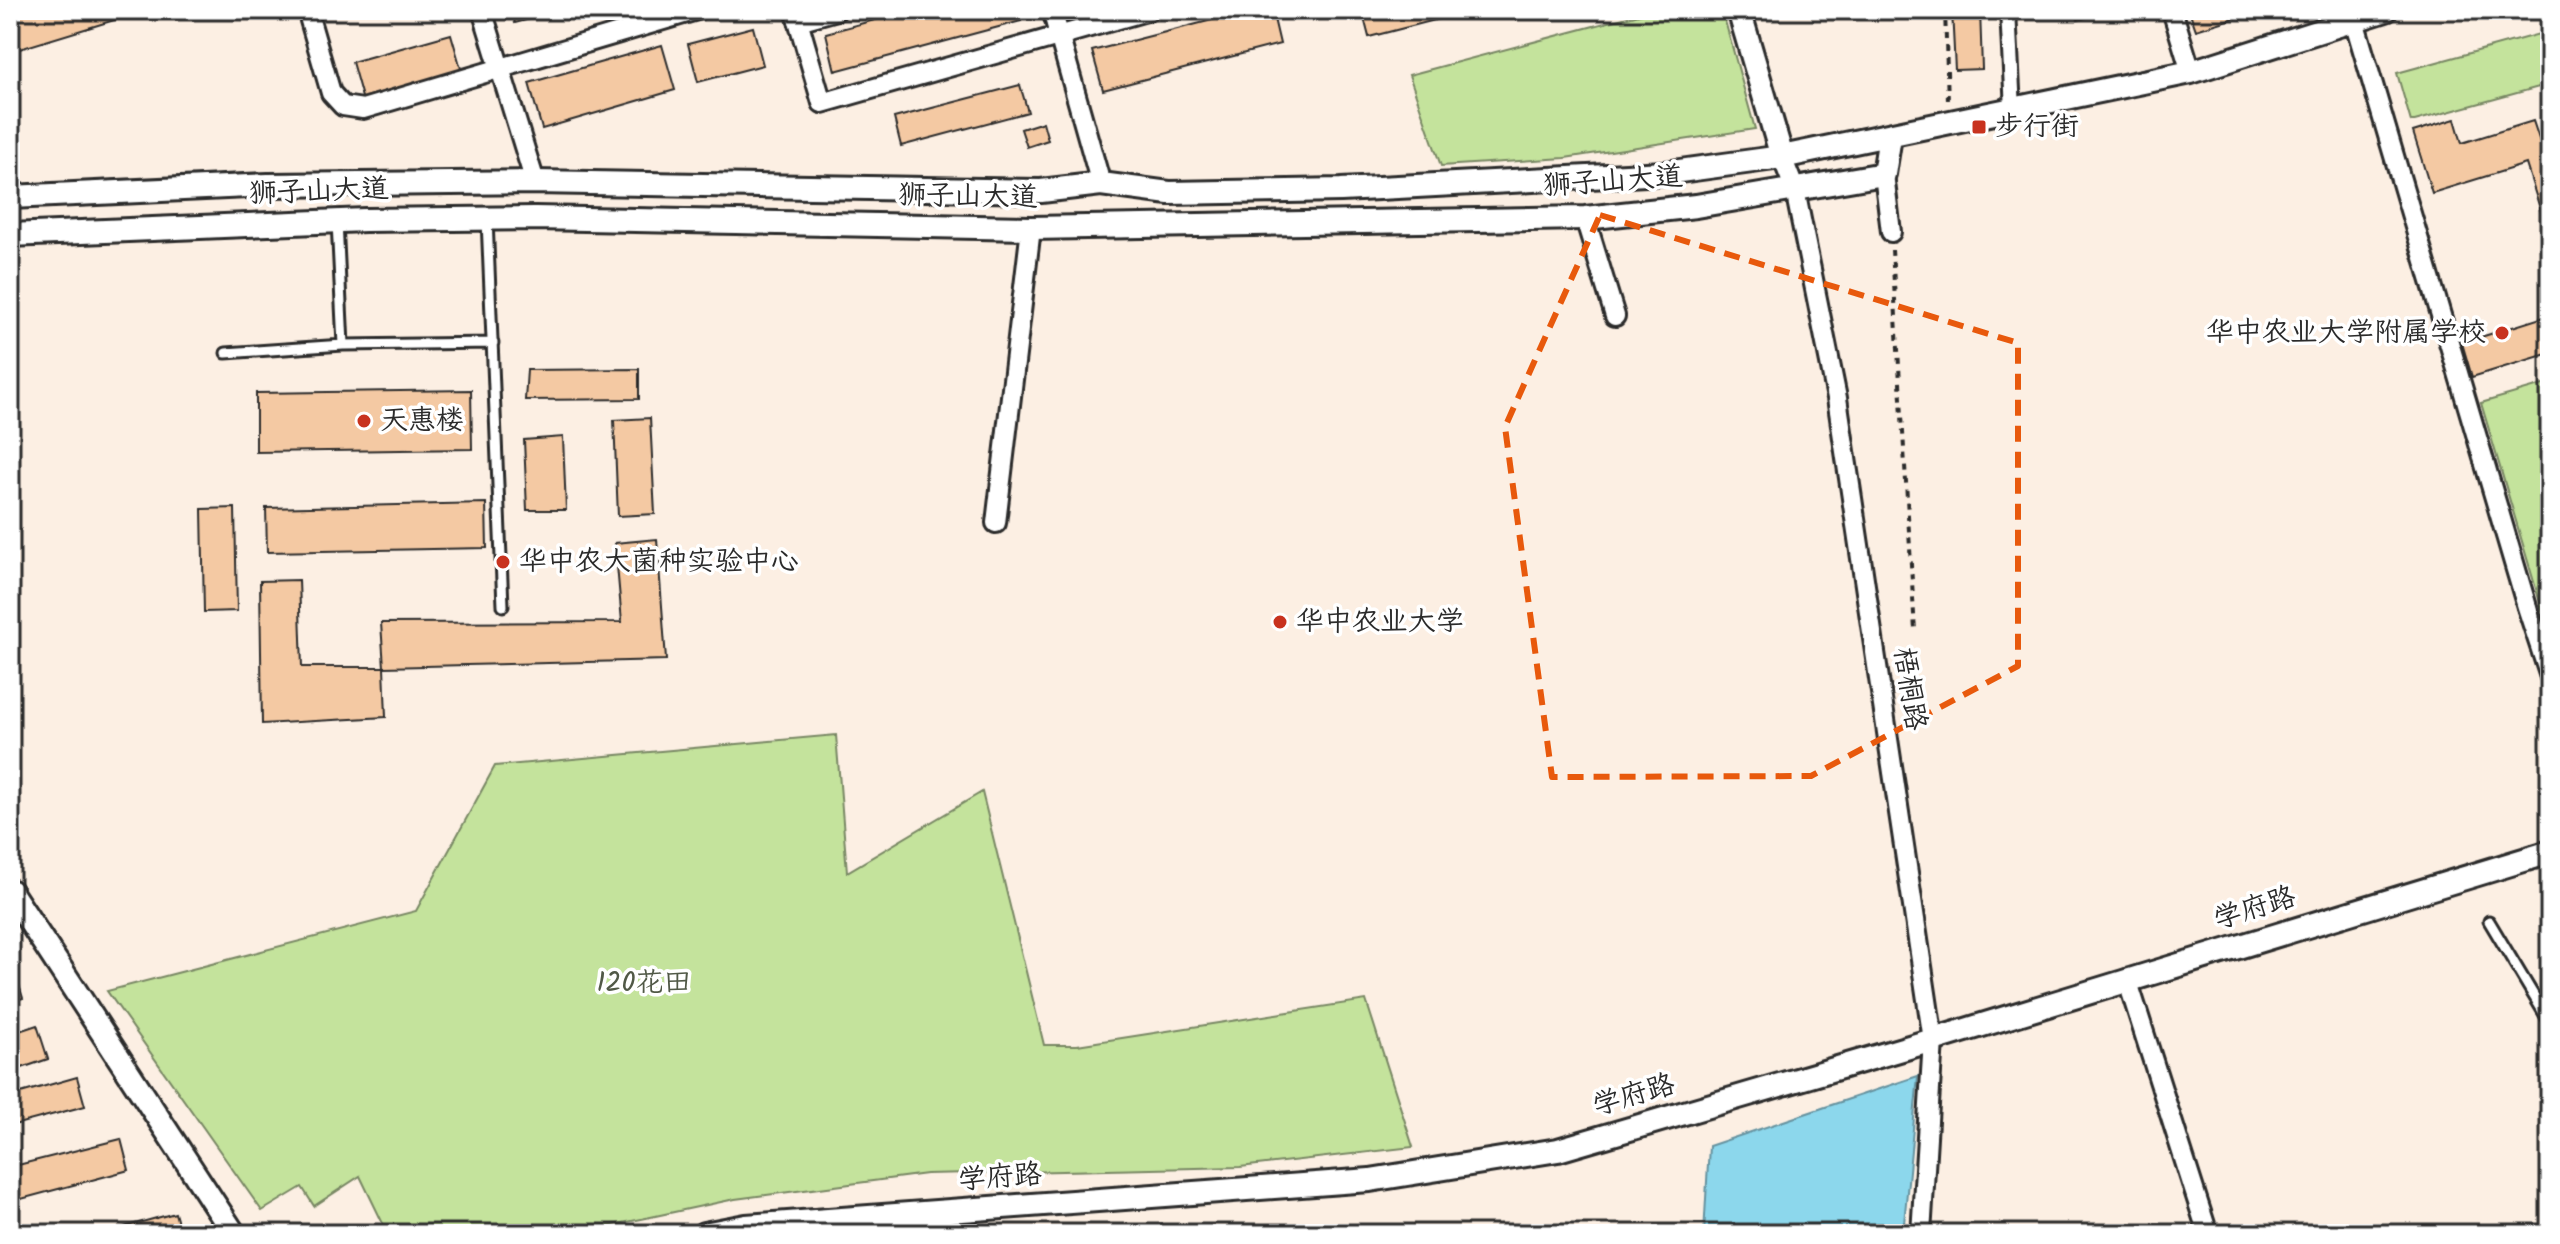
<svg xmlns="http://www.w3.org/2000/svg" width="2560" height="1244" viewBox="0 0 2560 1244" font-family="Kalam,'LXGW WenKai TC',sans-serif">
<style>
.built{fill:#fcefe3}
.green{fill:#c4e39c;stroke:#788764;stroke-width:2}
.water{fill:#8cd7ec;stroke:#65929f;stroke-width:2}
.building{fill:#f4c9a3;stroke:#2b2b2b;stroke-width:2}
.lines{fill:none;stroke-linecap:round;stroke-linejoin:round}
.service-casing{stroke:#2b2b2b;stroke-width:15}
.pedestrian-casing{stroke:#2b2b2b;stroke-width:20}
.minor-casing{stroke:#2b2b2b;stroke-width:24}
.tertiary-casing{stroke:#2b2b2b;stroke-width:28}
.path{stroke:#2b2b2b;stroke-width:4;stroke-dasharray:6 6;stroke-linecap:butt}
.service{stroke:#fff;stroke-width:9}
.pedestrian{stroke:#fff;stroke-width:14}
.minor{stroke:#fff;stroke-width:18}
.tertiary{stroke:#fff;stroke-width:22}
.marked{fill:none;stroke:#e8590c;stroke-width:6;stroke-dasharray:16 10;stroke-linejoin:round}
.poi-dot{fill:#c8321e;stroke:#fff;stroke-width:3}
.labels{text-anchor:middle;dominant-baseline:central;stroke-width:7;stroke-linejoin:round;paint-order:stroke}
.poi-label{font-size:28px;fill:#2b2b2b;stroke:#fff;text-anchor:start}
.street-label{font-size:28px;fill:#2b2b2b;stroke:#fff}
.park-label{font-size:28px;fill:#515947;stroke:#fff}
</style>
<rect width="100%" height="100%" fill="#fff"/>
<filter id="ink" filterUnits="userSpaceOnUse"><feTurbulence type="fractalNoise" baseFrequency=".0125" numOctaves="2"/><feDisplacementMap in="SourceGraphic" scale="16" xChannelSelector="R" yChannelSelector="G"/><feConvolveMatrix kernelMatrix="1 2 1 2 8 2 1 2 1" color-interpolation-filters="sRGB"/></filter>
<g filter="url(#ink)">
<path class="built" d="M10,10H2550V1234H10Z"/>
<path class="green" d="M1654,10H1722L1755,129L1565,158L1441,166L1409,75Z
M2550,31V84L2411,122L2397,73Z
M2550,383V636L2481,403Z
M836,735L847,872L982,792L1044,1045H1077L1366,1000L1413,1147L1240,1167L926,1174L735,1199L571,1234H388L360,1176L314,1206L302,1187L262,1211L107,991L416,911L495,766Z"/>
<path class="water" d="M1918,1076L1903,1234H1704L1709,1146Z"/>
<path class="building" d="M10,10H147L10,52Z
M511,10H563L515,23Z
M912,10H1018L1021,21L835,71L826,33Z
M1251,10H1272L1280,44L1103,90L1092,51Z
M1362,10H1474L1369,37Z
M1952,10H1980L1982,69L1955,70Z
M2075,10H2115L2078,20Z
M2189,10H2261L2196,30Z
M753,27L763,65L698,82L688,44Z
M451,34L462,72L363,101L352,62Z
M662,45L675,90L542,129L529,83Z
M1020,85L1028,112L901,146L894,118Z
M2455,119L2462,143L2533,121L2550,172V216L2543,218L2526,164L2432,193L2413,132Z
M1043,122L1048,140L1027,147L1021,129Z
M2550,315V353L2472,377L2462,343Z
M639,369V399L525,400L527,370Z
M471,390L472,449L256,452V393Z
M650,418L655,514L618,516L614,420Z
M563,437L566,510H527L524,440Z
M486,503L487,548L267,552L266,508Z
M235,508L237,611L204,612L202,509Z
M657,539L666,660L384,667L381,623L622,622L615,543Z
M299,580L302,667H384L386,717L262,724L260,581Z
M15,972L23,998L10,1002V973Z
M37,1025L48,1059L10,1072V1034Z
M77,1077L85,1106L10,1126V1096Z
M121,1139L129,1170L10,1202V1167Z
M175,1213L181,1234H98Z"/>
<g class="lines">
<defs>
<path id="service" d="M487,219L503,606
M337,221L343,345L493,343
M226,353L343,345
M2489,921L2550,1023"/>
<path id="pedestrian" d="M2008,10L2013,110"/>
<path id="minor" d="M307,10L331,93L343,106L363,109L697,10
M482,10L535,182
M795,10L822,103L1150,10
M1052,10L1101,184
M2172,10L2191,72
M2351,10L2527,607L2550,677
M798,21L837,10
M1782,157L1795,190L1837,398L1933,1040L1921,1234
M1884,174L1891,232
M1585,218L1615,316
M996,523L1031,228
M2127,979L2208,1234"/>
<path id="tertiary" d="M1739,10L1782,157
M10,197L268,185L535,182L1041,191L1101,184L1169,193L1341,190L1665,173L1782,157L2191,72L2386,10
M10,235L365,220L535,218L1031,228L1585,218L1696,206L1884,174L1890,136
M10,891L234,1234
M704,1234L746,1226L1370,1180L1558,1150L1933,1040L2550,852"/>
</defs>
<use href="#service" class="service-casing"/>
<use href="#pedestrian" class="pedestrian-casing"/>
<use href="#minor" class="minor-casing"/>
<use href="#tertiary" class="tertiary-casing"/>
<path class="path" d="M1945,10L1948,102
M1892,250L1915,631"/>
<use href="#service" class="service"/>
<use href="#pedestrian" class="pedestrian"/>
<use href="#minor" class="minor"/>
<use href="#tertiary" class="tertiary"/>
</g>
</g>
<path class="marked" d="M1600,215L2018,343V666L1811,776L1552,777L1505,427Z"/>
<g class="poi-dot">
<rect x="1971" y="119" width="16" height="16" rx="4"/>
<circle cx="2502" cy="333" r="8"/>
<circle cx="364" cy="421" r="8"/>
<circle cx="503" cy="562" r="8"/>
<circle cx="1280" cy="622" r="8"/>
</g>
<g class="labels">
<g class="poi-label">
<text x="1995" y="127">步行街</text>
<text x="2486" y="333" text-anchor="end">华中农业大学附属学校</text>
<text x="380" y="421">天惠楼</text>
<text x="519" y="562">华中农大菌种实验中心</text>
<text x="1296" y="622">华中农业大学</text>
</g>
<g class="street-label">
<text transform="translate(1613 182) rotate(-4)">狮子山大道</text>
<text transform="translate(319 192) rotate(-2)">狮子山大道</text>
<text transform="translate(968 197) rotate(1)">狮子山大道</text>
<text transform="translate(1909 689) rotate(81)">梧桐路</text>
<text transform="translate(2255 909) rotate(-17)">学府路</text>
<text transform="translate(1634 1096) rotate(-16)">学府路</text>
<text transform="translate(1000 1178) rotate(-4)">学府路</text>
</g>
<g class="park-label">
<text x="644" y="983">120花田</text>
</g>
</g>
<rect width="2560" height="1244" fill="none" stroke="#fff" stroke-width="40"/>
<rect x="20" y="20" width="2520" height="1204" fill="none" stroke="#2b2b2b" stroke-width="3" filter="url(#ink)"/>
</svg>
